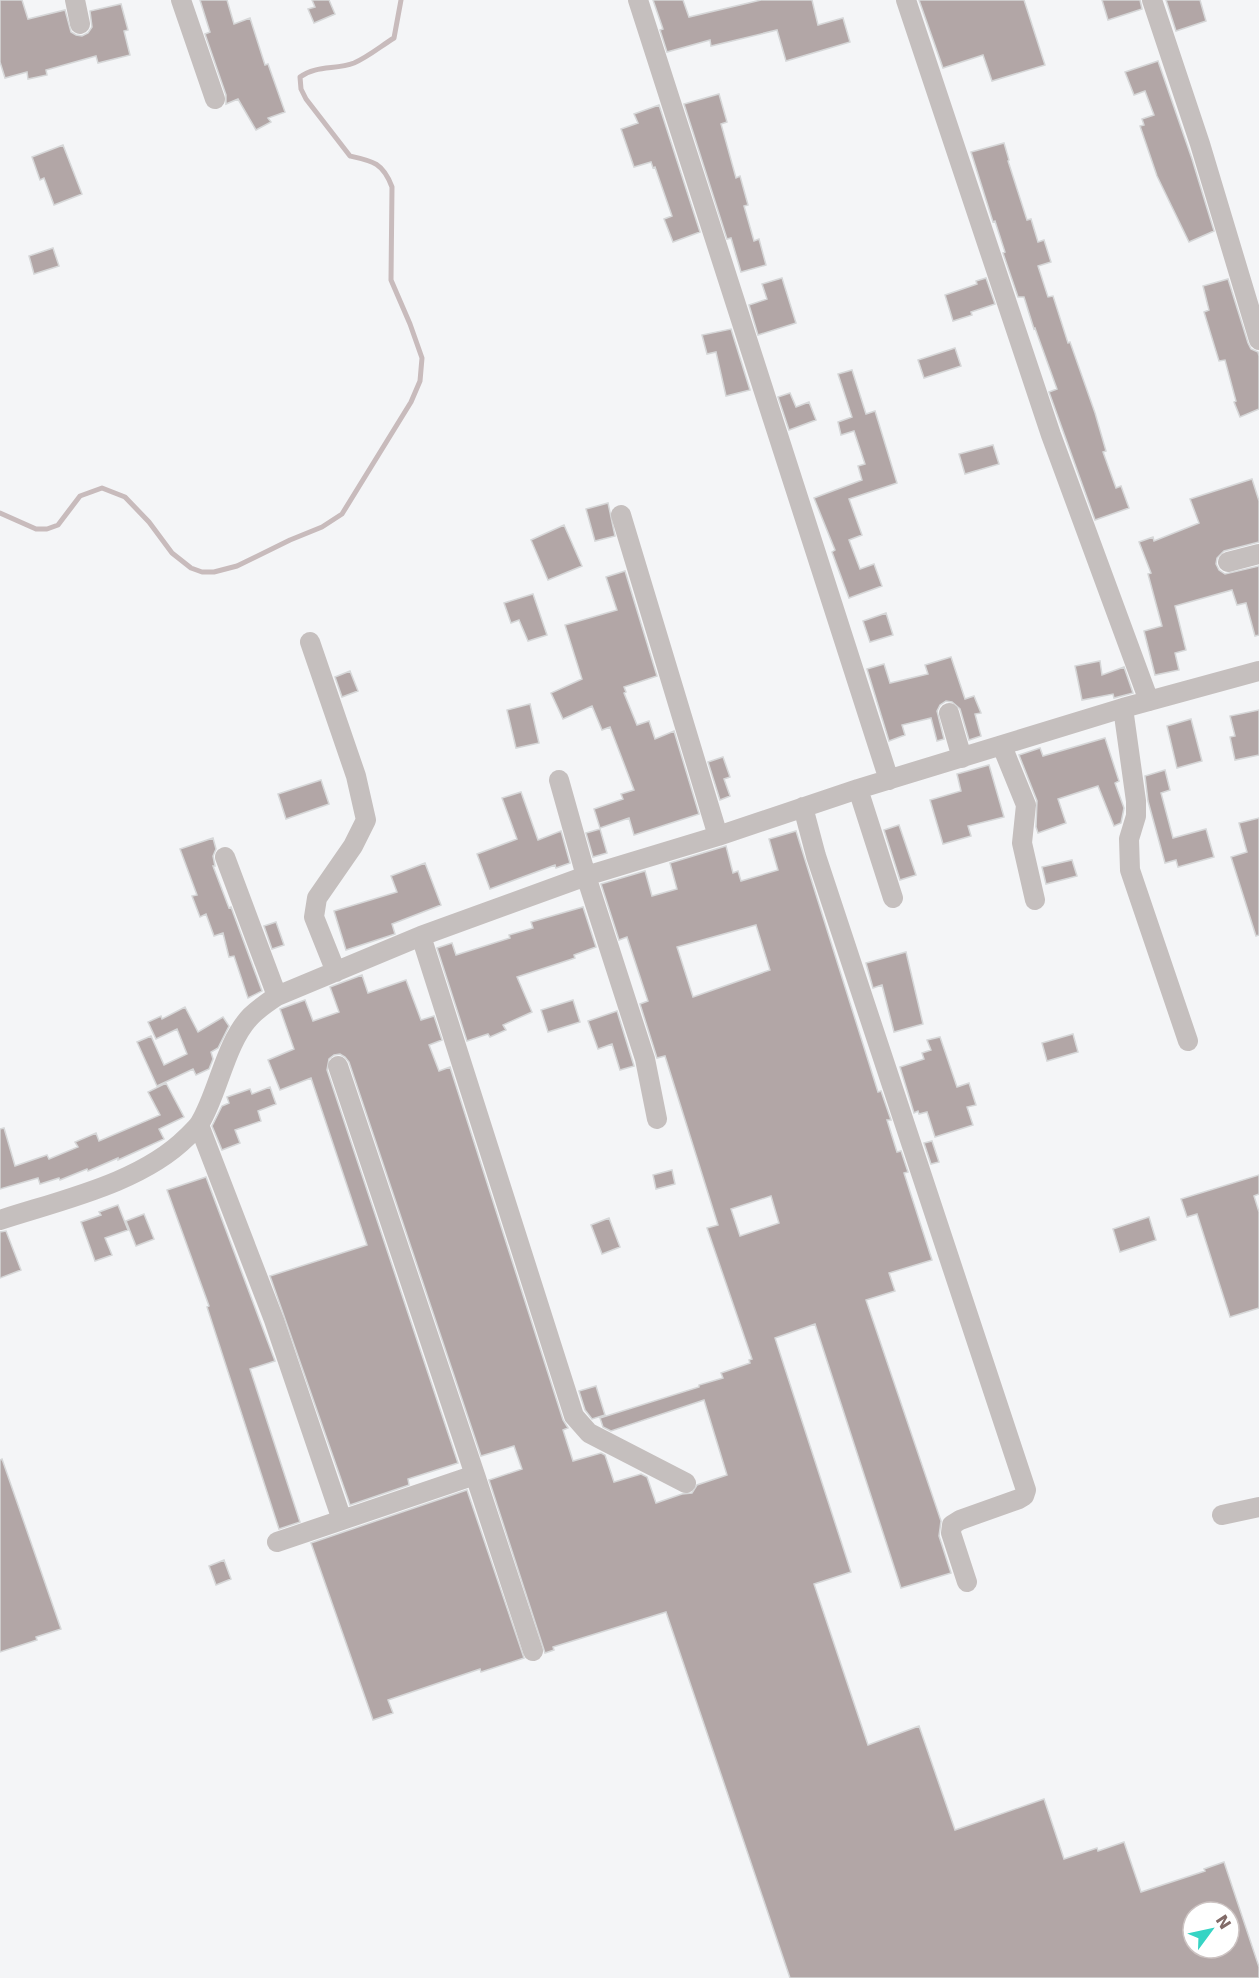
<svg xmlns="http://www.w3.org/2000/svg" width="1259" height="1978" viewBox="0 0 1259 1978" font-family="'DejaVu Sans',sans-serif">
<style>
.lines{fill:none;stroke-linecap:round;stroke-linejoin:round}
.stream{stroke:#c8bbbc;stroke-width:5}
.building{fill:#b2a6a6;stroke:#d6d7d8;stroke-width:1.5;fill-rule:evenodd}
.minor{stroke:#c5bfbe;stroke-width:20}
</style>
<rect width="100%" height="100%" fill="#f4f5f7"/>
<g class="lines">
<path class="stream" d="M0,513L36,529H47L58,525L80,496L102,488L125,497L149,522L172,553L191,568L202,572H214L237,566L290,540L322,527L342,514L411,402L420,381L422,358L410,324L391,280L392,187C383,163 373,161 350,156L306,99L301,89L300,77C316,65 336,70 354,63C368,57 381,46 394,38L401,0"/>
</g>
<path class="building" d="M0,0H22L28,19L65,10L71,32L76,35L82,36L88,33L92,27L90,11L121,4L128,30L124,31L130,55L98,63L96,56L46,70L47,75L28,79L27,72L5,78L0,62Z
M200,0H227L234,24L250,18L265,65L268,64L285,112L268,118L271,122L256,130L238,99L226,104V95L205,34L210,32Z
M312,0H329L335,14L314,23L308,9L315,7Z
M653,0H683L689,17L761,0H812L818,25L843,18L850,42L786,61L777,30L711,46L710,40L667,52L660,30L663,29Z
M919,0H1024L1045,65L992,81L983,55L943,68Z
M1102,0H1140L1142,9L1108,20Z
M1166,0H1200L1206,21L1176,31Z
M1158,61L1192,159L1214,231L1189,242L1157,176L1140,126L1144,125L1142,119L1154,115L1145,91L1134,95L1125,72Z
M719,94L727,122L721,124L736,178L740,176L748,205L744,206L754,241L759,239L766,265L741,272L731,238L727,239L684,104Z
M659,105L700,232L673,242L664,219L672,216L655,167L653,168L651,162L634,167L621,129L638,123L634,114Z
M1004,143L1009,160L1008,161L1027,220L1031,219L1038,242L1044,240L1051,262L1038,266L1048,297L1053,296L1068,343L1070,342L1095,413L1106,451L1103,452L1116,488L1121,486L1129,508L1095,520L1049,392L1057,389L1035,328L1034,329L1024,297H1018L1003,253L1005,252L995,221L993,222L971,152Z
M63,145L82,194L54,205L44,178L40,180L32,157Z
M53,248L59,266L34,274L29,256Z
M782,278L796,323L758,335L749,305L767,299L762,284Z
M986,278L995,304L971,312L972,315L953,321L945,295L977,284L976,281Z
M1228,279L1248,343L1251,349L1258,352L1259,356V409L1240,417L1234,402L1236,401L1225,360L1219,361L1204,312L1209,310L1203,286Z
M731,329L750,390L726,396L716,352L707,354L702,335Z
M955,348L961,366L924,378L918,360Z
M852,370L866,414L875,411L897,483L849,499L862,535L849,540L860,569L874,564L882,586L849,598L832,552L835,550L814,498L862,480L858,466L865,464L854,431L841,435L838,422L852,417L838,374Z
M790,393L796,407L809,402L816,420L789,430L778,397Z
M993,445L999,464L965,474L959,454Z
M1252,479L1259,501V542L1224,551L1217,558L1216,564L1219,570L1225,574L1259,566V635L1255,636L1246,603L1237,605L1232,590L1175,606L1186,650L1175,653L1179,670L1155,675L1144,631L1162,626L1148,574L1151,573L1139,542L1153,537L1154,541L1199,523L1190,499Z
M608,503L615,536L595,541L586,509Z
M564,525L582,566L548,580L531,540Z
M625,571L657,676L624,687L626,692L624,693L637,725L649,721L655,739L674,731L699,814L634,835L629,818L600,828L594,809L623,799L621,794L634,790L610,727L602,730L592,706L563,719L551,693L582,679L565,625L617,610L606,577Z
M533,594L547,635L528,641L519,620L511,623L504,603Z
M886,613L893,635L870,642L863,621Z
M951,657L965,699L974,696L981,713L975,714L981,736L969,740L960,709L952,702L946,701L940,705L937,711L944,739L937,741L931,718L902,725L905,735L889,741L867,669L884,664L890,683L928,674L925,665Z
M1100,661L1102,675L1124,667L1133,693L1114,698L1113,694L1082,700L1075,666Z
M350,671L358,691L342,697L335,677Z
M530,704L539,743L516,748L507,710Z
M1259,710V755L1235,760L1230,737L1235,736L1230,716Z
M1191,719L1202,761L1177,768L1167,726Z
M1105,738L1119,781L1115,783L1124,808L1121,823L1114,826L1098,786L1058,799L1066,823L1038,833L1036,827L1037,801L1019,755L1040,748L1043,756Z
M723,757L730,777L724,779L730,796L720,800L708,762Z
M989,765L1004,817L968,826L971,836L943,844L930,800L961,791L957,774Z
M1165,770L1170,790L1161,793L1173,838L1206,829L1214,857L1178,867L1176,860L1165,863L1148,801L1145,776Z
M321,780L329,804L286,819L278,794Z
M521,792L538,840L561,831L570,863L556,868L555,865L490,889L477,854L517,839L502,798Z
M1259,818V935L1256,936L1231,857L1247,852L1239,823Z
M899,825L916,875L900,880L884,830Z
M600,829L607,853L593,857L586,833Z
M796,831L878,1092L881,1091L891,1120H887L897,1152L901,1151L908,1172L904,1173L932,1260L889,1273L895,1291L866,1300L941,1521L939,1536L951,1573L901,1588L815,1324L775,1338L851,1572L814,1584L868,1745L919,1726L955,1830L1044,1799L1064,1859L1097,1848L1098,1851L1124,1842L1141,1892L1205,1871L1204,1869L1224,1862L1259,1967V1978H790L666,1612L553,1647L554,1650L545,1653L489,1480L522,1469L514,1446L481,1456L349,1062L345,1057L340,1054L334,1055L329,1059L327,1070L458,1463L408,1479L409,1485L350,1505L270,1276L367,1245L311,1078L280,1090L268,1060L294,1049L280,1009L305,1000L313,1021L339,1012L330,987L362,975L368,993L406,980L421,1020L434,1016L442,1040L429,1045L439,1071L450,1067L563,1420L568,1428L563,1430L573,1461L601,1453L605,1455L614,1482L641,1474L647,1477L656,1503L682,1494L692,1493L697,1485L727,1475L704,1400L611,1431L603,1427L600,1418L699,1387V1385L723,1378L721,1373L750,1363L749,1360L752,1359L707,1228L718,1225L665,1056L657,1058L640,1004L648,1001L627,937L619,940L601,884L645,871L652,896L677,889L670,863L726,846L733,873L738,871L741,881L778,870L769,839ZM756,925L770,970L693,997L677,947ZM771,1196L779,1223L740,1236L731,1209ZM1193,1912H1229V1948H1193Z
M213,838L216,849L213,856L215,866H213L229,908L231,907L262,991L248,998L234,956L229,957L223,933L214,936L206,914L200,917L192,896L197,895L180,849Z
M1072,860L1077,876L1046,884L1042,867Z
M425,863L441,905L392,924L395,934L346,950L334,911L397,892L391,876Z
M583,907L596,947L574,955L575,958L517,977L532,1012L503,1025L506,1030L490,1037L488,1034L467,1041L437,948L452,943L456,955L510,938L509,935L533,928L531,922Z
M276,922L284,945L272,949L264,926Z
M906,952L923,1024L894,1032L882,985L873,988L866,963Z
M573,1000L580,1022L548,1032L541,1010Z
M185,1007L198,1032L223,1017L229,1026L218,1048L211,1052L213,1059L209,1069L196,1075L193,1069L157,1086L137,1042L151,1036L164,1065L187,1054L177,1029L156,1039L148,1022L161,1016L162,1019Z
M617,1011L634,1066L620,1070L612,1044L598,1049L588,1021Z
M1073,1034L1078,1052L1047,1061L1042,1043Z
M940,1037L957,1087L969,1083L976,1105L967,1107L973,1125L935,1137L927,1112L919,1114L918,1111L914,1113L900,1067L924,1059L922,1053L931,1050L927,1040Z
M166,1083L184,1117L159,1129L164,1139L118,1160V1158L88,1171L87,1169L60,1180L59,1178L40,1184L38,1178L0,1189V1129L4,1128L15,1166L47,1155L49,1159L78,1147L75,1142L96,1133L99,1141L160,1115L148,1092Z
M270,1087L276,1104L258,1111L261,1121L235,1130L240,1143L222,1150L212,1126L222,1106L229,1103L227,1097L250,1089L252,1094Z
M932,1141L939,1162L931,1164L924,1143Z
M672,1170L675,1184L656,1189L653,1175Z
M1259,1175V1194L1254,1196L1259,1212V1308L1230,1317L1197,1214L1187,1217L1181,1199Z
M206,1177L275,1361L250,1369L300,1522L279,1529L207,1307L209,1306L167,1190Z
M118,1205L128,1230L105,1238L112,1255L95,1261L81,1222L101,1215L99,1212Z
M144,1214L154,1239L136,1246L126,1221Z
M1149,1217L1156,1240L1120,1252L1113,1229Z
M609,1218L620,1247L602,1254L591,1225Z
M6,1231L21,1270L0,1278V1232Z
M596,1386L605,1415L592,1419L585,1410L579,1391Z
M2,1459L61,1629L36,1637L37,1640L0,1652V1460Z
M467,1490L524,1658L481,1672L480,1669L388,1700L393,1713L373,1720L311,1543Z
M224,1560L231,1579L216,1585L209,1566Z"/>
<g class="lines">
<path class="minor" d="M75,0L80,24
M181,0L215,99
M638,0L889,780
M906,0L1051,435L1149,701
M1152,0L1200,144L1259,340
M621,515L718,836
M1228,562L1259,554
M310,642L356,776L366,820L353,846L317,898L314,917L336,972
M1123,708L1136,801V816L1129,839L1130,870L1188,1041
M949,713L962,758
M1002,746L1026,805L1022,843L1035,900
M559,780L586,876L645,1059L657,1119
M858,789L893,898
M803,807L816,856L1026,1490L1024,1496L1019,1499L960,1520L952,1525L951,1533L967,1582
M225,857L277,996
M421,936L574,1416L589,1433L686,1483
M199,1125L274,1320L342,1520
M0,1220C61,1200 141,1183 187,1137C191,1133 197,1128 200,1123C219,1091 225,1043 251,1016C259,1008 268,1002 277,996L421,936L586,876L718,836L858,789L1123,708L1259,671
M475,1475L533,1651
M1222,1515L1259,1507
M277,1542L475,1475L338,1066"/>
</g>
<g transform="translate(1211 1930) rotate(57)"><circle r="28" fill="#ffffff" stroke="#cdc4c3" stroke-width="1.5"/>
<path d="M0-4.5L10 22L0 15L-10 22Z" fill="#36d4c4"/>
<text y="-9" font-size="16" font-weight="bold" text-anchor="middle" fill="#826b68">N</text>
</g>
</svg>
